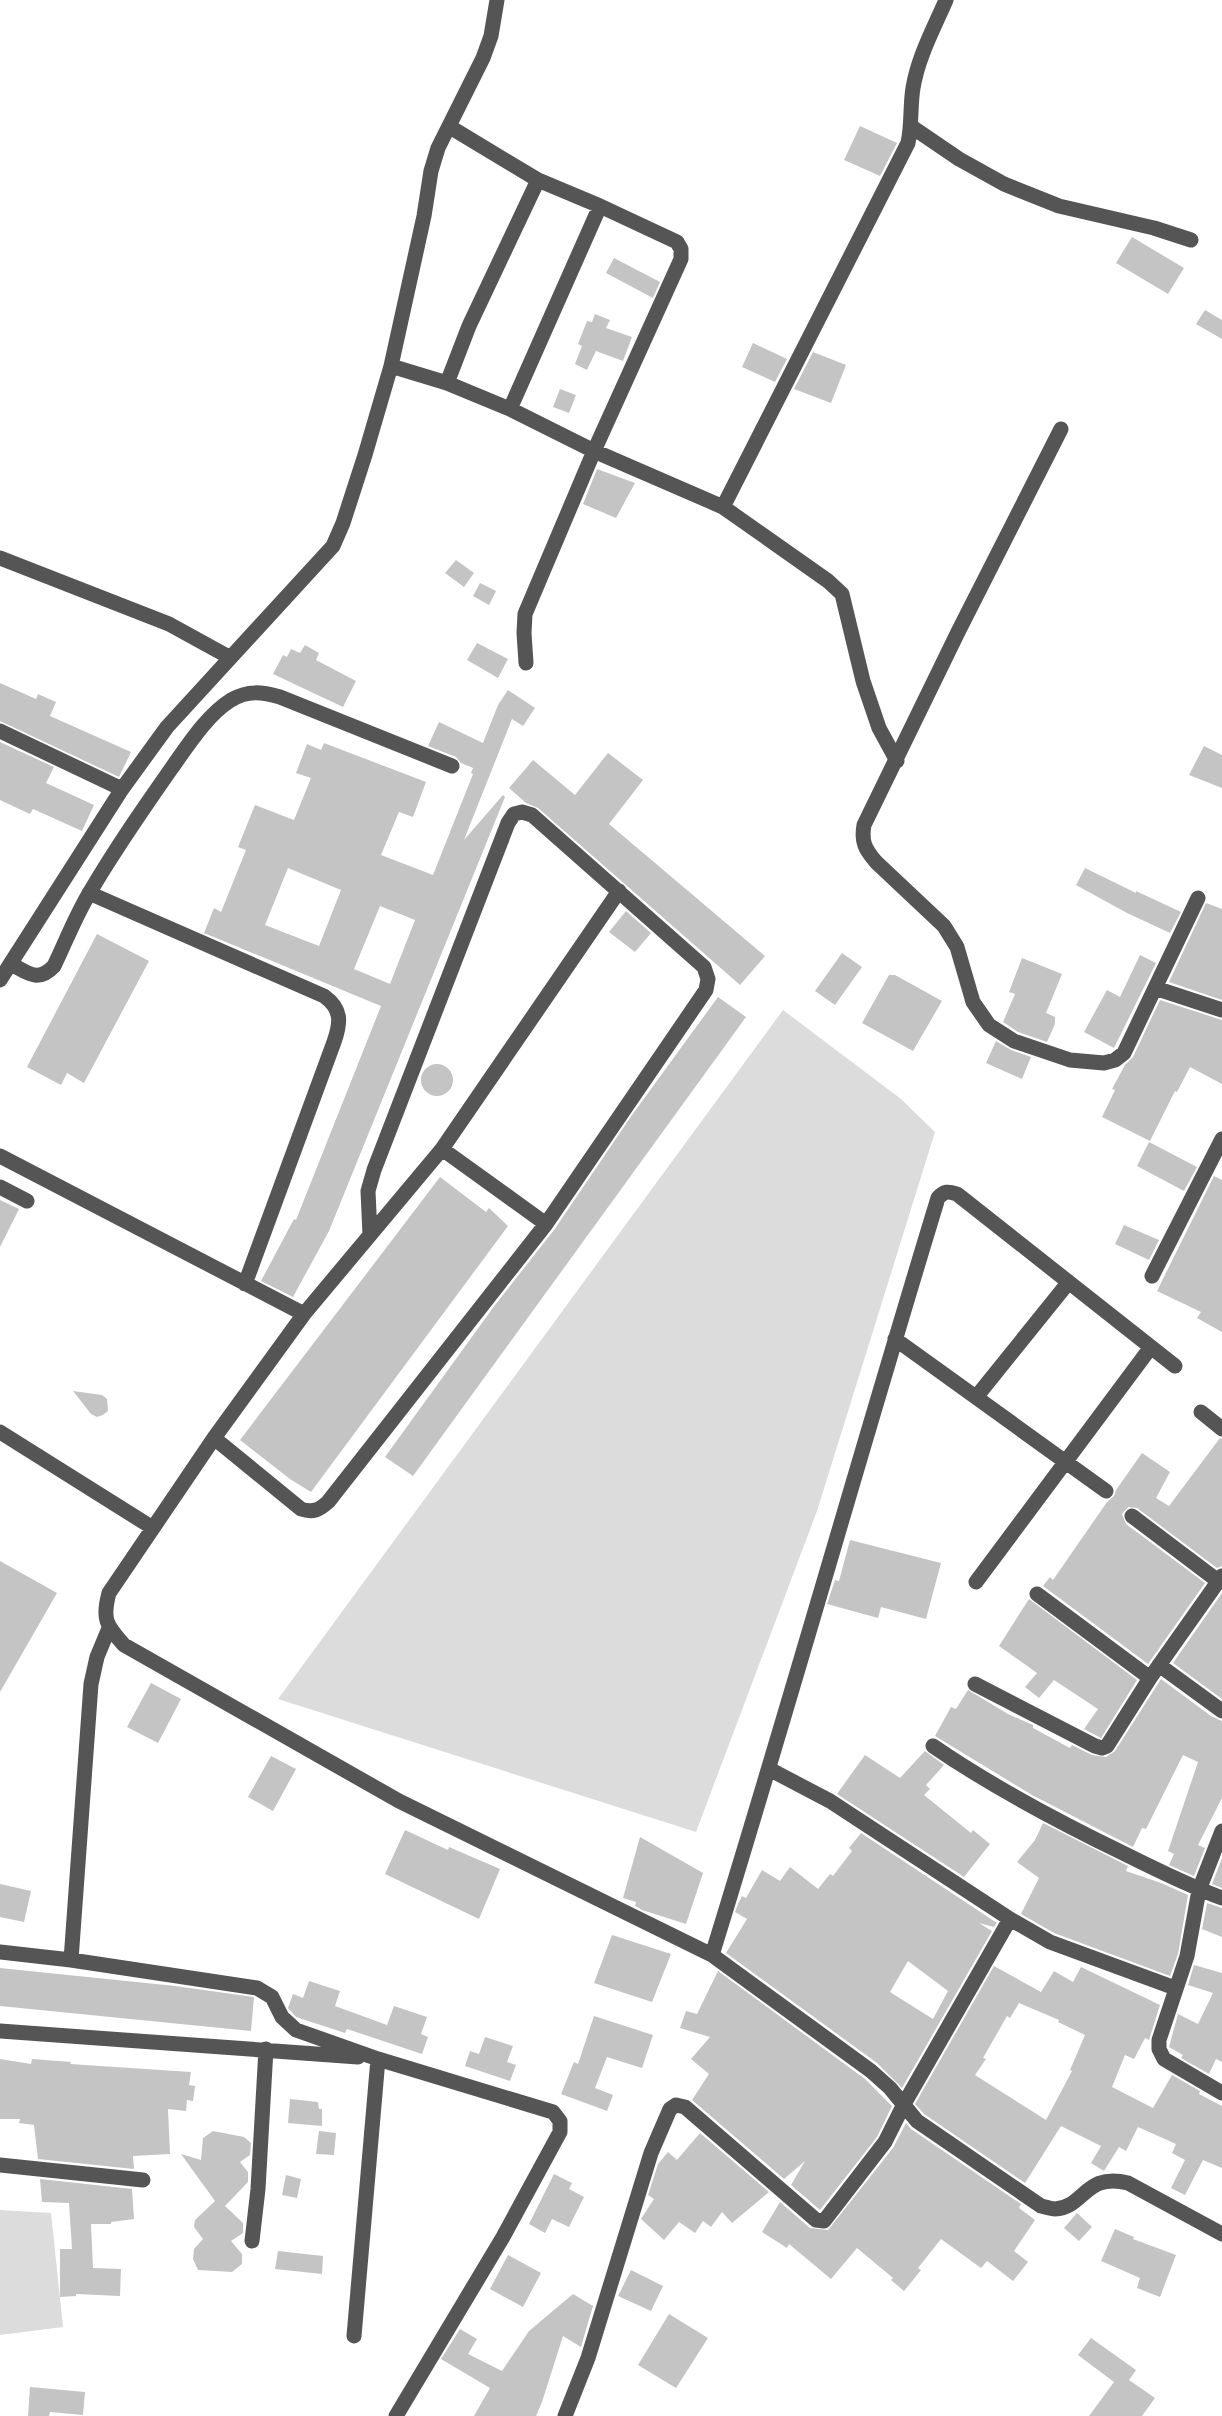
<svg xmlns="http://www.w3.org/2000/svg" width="1222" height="2416" viewBox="0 0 1222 2416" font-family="Cabin,sans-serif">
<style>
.green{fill:#dcdcdc}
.building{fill:#c4c4c4;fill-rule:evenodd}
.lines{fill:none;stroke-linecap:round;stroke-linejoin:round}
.minor{stroke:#555;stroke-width:15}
</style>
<rect width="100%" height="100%" fill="#fff"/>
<path class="green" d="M783,1010L901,1099L935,1132L817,1511L696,1832L278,1699Z
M0,2210L51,2213L63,2327L0,2335Z"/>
<path class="building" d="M860,126L897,143L880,176L844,160Z
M1132,237L1184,268L1168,294L1116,263Z
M614,258L660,282L653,298L606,273Z
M1205,310L1222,320V339L1196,324Z
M595,314L610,320L606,328L632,337L623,361L596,351L587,370L575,364L582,346L578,344L587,321L592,322Z
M753,343L787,359L775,382L742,367Z
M813,352L846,365L831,403L794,389Z
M560,389L576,395L569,413L553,407Z
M597,469L635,483L616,518L583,504Z
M456,560L474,573L464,587L445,573Z
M480,583L496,591L489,605L473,596Z
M477,643L508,659L498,678L467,660Z
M305,645L319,653L316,660L356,681L343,707L273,674L283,655L287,657L291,649L300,653Z
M0,683L36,699L38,694L56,702L50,716L131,752L119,777L0,721Z
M508,690L535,708L523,726L512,719L464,840L503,795L505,797L329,1231L293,1297L261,1281L294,1219L296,1220L381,1006L204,933L214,908L221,912L246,850L238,847L255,805L294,820L311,778L296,773L307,744L321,750L324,743L426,782L413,817L399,812L381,855L433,875L473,774L471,773L473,768L461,763L456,757L428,746L439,722L483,743L498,705ZM288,868L341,890L319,946L265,925ZM380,906L415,920L390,984L354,969Z
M0,742L54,767L46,783L94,805L82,831L33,809L30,814L0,800Z
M1204,746L1222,755V788L1189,775Z
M608,753L643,780L609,824L765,956L740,985L538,808L526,803L509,788L533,760L575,795Z
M1085,868L1136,893V891L1181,912L1170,933L1127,913L1076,885Z
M1206,903L1222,909V1000L1169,982Z
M626,911L651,933L635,952L609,932Z
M97,934L149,961L84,1083L67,1073L61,1085L27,1067Z
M842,953L862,967L835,1005L815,991Z
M1140,955L1156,963L1114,1048L1084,1032L1107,990L1120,997Z
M1022,958L1062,974L1046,1013L1055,1017V1024L1047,1042L1018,1032L1003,1022L1015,994L1009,992Z
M889,975H895L942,1001L913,1051L862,1023Z
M718,997L746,1017L413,1476L385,1457L495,1305L554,1230L632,1115Z
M1160,1000L1222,1020V1084L1190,1067L1177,1092L1175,1091L1150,1141L1102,1117L1115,1090L1112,1089L1125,1065L1133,1057Z
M996,1041L1011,1050L1031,1057L1022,1079L986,1063Z
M421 1080a16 16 0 1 1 32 0a16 16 0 1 1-32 0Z
M1149,1142L1197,1167L1184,1191L1137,1166Z
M1214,1176L1222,1180V1332L1197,1318L1201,1312L1157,1291Z
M440,1177L486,1212L489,1208L508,1226L311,1492L290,1479L240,1440Z
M0,1200L19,1209L0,1247Z
M1124,1225L1159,1240L1149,1260L1115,1244Z
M73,1391L102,1395L107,1399L108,1411L103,1415L97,1417L91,1414Z
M1220,1438L1222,1439V1566L1217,1568L1137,1508L1128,1507L1122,1514L1126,1524L1205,1583L1148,1664L1043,1586L1050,1577L1053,1580L1107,1502L1114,1496L1116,1490L1142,1453L1170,1472L1156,1498L1169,1506Z
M850,1540L941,1563L926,1619L881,1607L878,1618L827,1604L835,1580L839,1581Z
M0,1561L57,1593L0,1692Z
M1222,1593V1699L1173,1663Z
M1029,1599L1137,1680L1101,1738L1084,1729L1098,1709L1054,1680L1039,1698L1025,1687L1037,1673L999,1646Z
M1161,1679L1211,1716L1222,1721V1798L1198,1845L1205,1848L1194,1876L1169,1865L1174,1854L1168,1851L1198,1762L1183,1755L1146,1829L1142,1828L1133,1847L1032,1795L935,1736L951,1707L956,1709L968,1690L1008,1714L1033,1725V1728L1070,1748L1072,1745L1092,1755L1106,1757L1115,1751Z
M151,1683L181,1699L158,1743L127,1727Z
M925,1751L944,1765L926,1785L930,1789L924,1795L971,1833L973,1830L990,1844L964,1877L837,1794L865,1755L900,1778Z
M271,1756L296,1769L273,1811L248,1797Z
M1043,1823L1128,1866L1126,1871L1161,1883L1188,1895L1178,1954L1170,1976L1054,1933L1021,1914L1039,1878L1017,1862L1035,1840Z
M405,1830L448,1850L449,1847L500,1869L479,1919L385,1874Z
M861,1833L997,1923L994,1927L979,1923L992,1931L902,2088L877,2063L726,1953L747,1919L735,1912L738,1904L742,1896L746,1898L762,1870L780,1881L790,1867L818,1889L830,1874L833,1876L852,1851L849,1848ZM908,1961L948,1991L933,2019L890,1992Z
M640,1837L703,1873L686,1924L642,1910L635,1906L636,1902L623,1898Z
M1222,1858V1888L1212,1884Z
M0,1884L31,1891L24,1922L0,1917Z
M1207,1903L1222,1908V1937L1202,1929Z
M612,1935L671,1954L652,2002L594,1983Z
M1194,1965L1222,1973V2062L1216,2059L1209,2074L1181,2058L1183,2055L1169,2047L1178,2014L1198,2024L1213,1993L1188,1985Z
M994,1966L1041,1992L1054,1971L1073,1982L1081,1967L1160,2005L1149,2040L1145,2038L1134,2059L1125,2055L1112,2087L1153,2108L1172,2075L1200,2091L1199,2094L1222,2106V2168L1203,2160L1185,2195L1171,2188L1185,2160L1172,2153L1176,2144L1138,2127L1126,2151L1119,2147L1104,2171L1091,2163L1101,2146L1061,2126L1025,2183L924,2114L915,2104ZM1019,2003L1059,2020L1058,2022L1085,2035L1070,2070L1072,2071L1046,2120L975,2075L986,2059L983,2058L1007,2016L1010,2018Z
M0,1968L175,1986L254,1997L251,2031L0,2006Z
M718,1971L865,2079L892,2106L877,2137L820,2210L791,2185L805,2161L784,2179L692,2100L709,2074L691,2059L710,2037L680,2028L686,2011L697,2014Z
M309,1981L340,1991L335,2006L387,2025L394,2006L427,2017L421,2034L428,2037L422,2054L347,2029L345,2033L296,2017L288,2008L293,1994L303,1998Z
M594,2016L653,2035L642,2068L607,2057L595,2088L613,2095L607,2111L561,2094L574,2062L578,2064Z
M485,2037L513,2046L507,2062L516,2065L510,2081L465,2066L470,2051L479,2054Z
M0,2059L31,2064L32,2059L71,2062L70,2064L191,2072L189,2085L195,2086L193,2101L187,2100L186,2111L168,2109L170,2154L133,2156L134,2169L38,2159L34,2125L19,2123L20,2119H0Z
M290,2099L318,2102L319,2109H322V2126L288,2123Z
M906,2123L911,2129L1021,2204L1019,2208L1035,2220L1014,2251L1028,2262L1013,2281L987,2261L981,2268L941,2239L918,2268L921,2270L904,2291L891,2280L893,2278L857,2248L831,2279L789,2244L787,2248L762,2232L780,2202L810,2228L828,2230L893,2148Z
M213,2131L244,2137L251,2143L250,2155L240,2162L248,2172V2182L225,2206L243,2223V2233L231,2241L242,2254V2264L232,2272L198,2270L193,2259L194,2249L203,2239L194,2227L195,2220L215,2201L181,2154L201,2160L203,2138Z
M319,2131L336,2133L334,2155L316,2154Z
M700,2133L769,2192L732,2223L722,2212L711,2227L703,2221L695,2233L679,2222L664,2240L641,2219L654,2199L648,2195L658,2164L668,2152L677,2160Z
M554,2174L572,2183L569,2189L584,2197L569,2227L552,2219L545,2233L529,2224Z
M286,2175L301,2179L297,2198L282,2195Z
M40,2179L132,2189L134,2219L111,2222V2224H91L93,2268L121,2269L120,2296L76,2294V2296L60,2297V2249H72L69,2203L42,2202Z
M1077,2213L1092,2227L1079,2241L1064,2228Z
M1115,2229L1134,2237L1133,2239L1176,2255L1160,2297L1137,2288L1140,2278L1101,2261Z
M278,2251L323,2256L322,2274L275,2269Z
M508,2255L541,2273L523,2307L490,2289Z
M631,2270L663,2286L651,2311L618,2296Z
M573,2294L593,2306L588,2323L581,2347L563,2336L542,2402L536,2416H474L490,2388L441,2359L460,2329L477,2339L468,2354L502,2371L529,2331Z
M669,2314L708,2338L676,2388L638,2365Z
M1091,2338L1136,2370L1129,2380L1155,2398L1142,2416H1089L1114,2382L1078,2355Z
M30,2387L85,2392L83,2415L50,2412L49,2416H28Z"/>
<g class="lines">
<path class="minor" d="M450,127L538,180L600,206L677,242L681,249V259L594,451L525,614L524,633L526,663
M912,127L959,159L1004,184L1059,206L1154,228L1191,240
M391,366L447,383L510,409L594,451L723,507L828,581L842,594L863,681L879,728L897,761
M447,383L469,326L538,180
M510,409L600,206
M1061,429L958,632L864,825C861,842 865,849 876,862L944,926L957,947L973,1002L989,1025L1014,1041L1070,1060L1104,1063L1115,1060L1124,1053L1198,898
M723,507L908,143C912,125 910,106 913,88C918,57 934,28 946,0
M0,558L169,624L229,657
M0,731L122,789
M619,891L442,1149L304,1314L214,1438L109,1593C102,1619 106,1625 124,1645L399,1801L712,1955L871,2071L890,2088L917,2121L1041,2206C1045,2207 1051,2209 1055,2209C1084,2208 1085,2172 1128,2183L1222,2234
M89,893L324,996C342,1009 341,1022 334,1042L245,1284
M11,964C28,973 38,983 54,966C66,941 76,915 90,892C115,849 143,809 171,769C188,745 207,715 231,700C248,690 262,692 280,697L452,766
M0,980L122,789L167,727L333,546L343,523L365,455L391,366L424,216L431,171L438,148L483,58L491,36L497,0
M1155,988L1222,1010
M442,1149L546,1224
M0,1156L304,1314
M0,1187L27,1201
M1152,1276L1222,1139
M895,1339L1106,1491
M977,1396L1068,1283
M1201,1412L1222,1429
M0,1432L153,1528
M214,1438L301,1509C313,1513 319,1510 328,1502L546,1224L706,990L708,979L704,967L532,815L522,812L514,814L508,823L374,1170L368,1191L370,1235
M1132,1516L1218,1581
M976,1582L1151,1347
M1037,1594L1150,1678
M1159,1665L1222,1711
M975,1684L1095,1746L1102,1748L1107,1746L1150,1678L1222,1576
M933,1746C994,1788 1059,1822 1125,1854C1157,1870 1189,1886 1222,1898
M769,1769L830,1801L1010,1919L1050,1942L1175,1988
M1222,1831L1199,1890L1187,1956L1159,2040V2049L1164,2059L1222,2093
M0,1952L71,1960L257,1988L272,1997L282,2017L296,2030L378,2059L553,2112L560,2121V2132L503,2237L396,2416
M712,1955C790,1703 861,1450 938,1198C944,1191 948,1191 957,1194L1175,1366
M71,1960L91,1684L97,1657L109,1628
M0,2031L358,2057
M0,2165L143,2180
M252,2241L258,2189L266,2049
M354,2336L378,2059
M565,2416L588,2358L651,2153L670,2109L676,2105L685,2107L816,2220L824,2221L885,2142L904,2104L1010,1919"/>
</g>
</svg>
